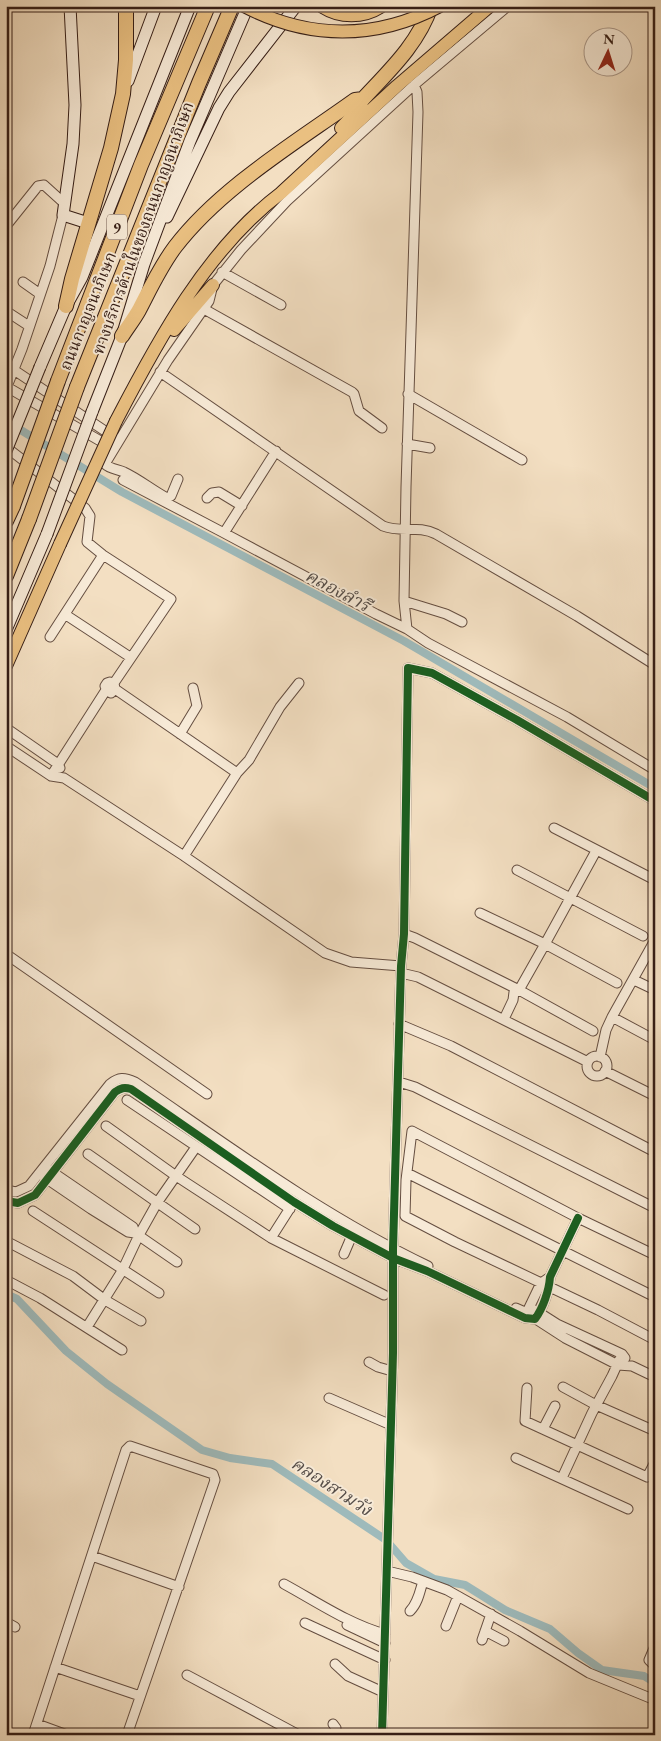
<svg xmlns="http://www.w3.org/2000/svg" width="661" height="1741" viewBox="0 0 661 1741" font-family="'EB Garamond','Noto Serif Thai',serif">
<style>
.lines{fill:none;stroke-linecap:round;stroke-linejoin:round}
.canal{stroke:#9ebabb;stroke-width:8}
.minor-casing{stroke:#654e41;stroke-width:11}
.secondary-casing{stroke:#361e16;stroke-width:13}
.primary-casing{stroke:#361e16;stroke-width:14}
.trunk-casing{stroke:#361e16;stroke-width:16}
.minor{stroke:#f7ead7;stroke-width:9}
.secondary{stroke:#f7ead7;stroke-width:11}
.primary{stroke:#eac081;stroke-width:12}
.trunk{stroke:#eac081;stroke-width:14}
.secondary-bridge-casing{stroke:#361e16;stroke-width:13;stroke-linecap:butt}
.primary-bridge-casing{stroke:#361e16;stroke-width:14;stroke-linecap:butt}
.trunk-bridge-casing{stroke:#361e16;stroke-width:16;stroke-linecap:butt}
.secondary-bridge{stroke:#f7ead7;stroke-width:11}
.primary-bridge{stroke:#eac081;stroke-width:12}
.trunk-bridge{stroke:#eac081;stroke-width:14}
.cycleway-casing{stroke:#f7ead7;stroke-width:11}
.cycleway{stroke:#1b5e20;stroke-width:8}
.labels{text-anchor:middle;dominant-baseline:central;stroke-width:4;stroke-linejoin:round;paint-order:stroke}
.shield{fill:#f7ead7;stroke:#705b50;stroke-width:1}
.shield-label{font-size:15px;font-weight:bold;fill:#361e16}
.street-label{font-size:16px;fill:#361e16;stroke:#f7ead7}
.water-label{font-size:18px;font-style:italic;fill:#554d48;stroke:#f7ead7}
</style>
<rect width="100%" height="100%" fill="#f3dfc2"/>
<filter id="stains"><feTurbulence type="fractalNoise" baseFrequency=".004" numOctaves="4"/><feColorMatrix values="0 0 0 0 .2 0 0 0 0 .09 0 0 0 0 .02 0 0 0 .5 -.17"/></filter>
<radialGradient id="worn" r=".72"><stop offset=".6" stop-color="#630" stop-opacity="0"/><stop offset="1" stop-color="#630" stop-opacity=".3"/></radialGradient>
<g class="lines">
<path class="canal" d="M6,421L122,492L404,641L655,788
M6,1294L17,1299L66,1351L107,1384L202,1450L230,1458L272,1464L386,1540L406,1563L434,1579L465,1585L505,1610L550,1629L578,1653L602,1670L644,1676L655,1683"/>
<defs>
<path id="minor" d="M6,226L38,186L44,185L65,204
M222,272L281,305
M23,282L40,294
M204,309L352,392L354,394L359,411L382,428
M6,311L29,326
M14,370L114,437
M160,372L383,526C400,533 418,525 436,534L577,616L655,665
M7,387L109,446
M6,389L22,349L50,266L63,215
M408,394L522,460
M407,444L430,448
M6,447L85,508L90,516L87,542L103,555L171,599L114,683L115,689L111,693L107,691L105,686L107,683L110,682L114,683
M178,479L171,496L167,498C152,490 139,479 124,472C117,469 110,469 105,464L168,360L209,301L213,285L241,250L287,201L414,85L508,6
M123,480L224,533L276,451
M207,498L212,493L219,492L242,506
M224,533L376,614L407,629L428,643L567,717L655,770
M404,601L446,614L462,622
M66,615L130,657
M407,629L404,601L406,487L418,112L417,92L414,85
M50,637L103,555
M115,689L237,773L184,856
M6,728L58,764L60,768
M180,734L197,706L193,688
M6,746L51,776L64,778L184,856L325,953L351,962L401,966
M237,773L249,760L280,707L299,683
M51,776L106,690
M554,828L655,880
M517,870L643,936
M480,913L545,944L617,983
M404,934L415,938L519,990L593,1031
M6,954L207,1094
M401,973L418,977L588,1062
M634,980L655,990
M612,1017L655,1040
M504,1019L513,1000L514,992L519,990L545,944L596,851
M399,1024L451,1046L655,1152
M587 1066a10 10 0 1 1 20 0a10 10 0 1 1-20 0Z
M600,1057L606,1030L612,1017L655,940
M605,1071L655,1096
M399,1082L415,1087L655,1208
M127,1100L290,1209
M106,1126L176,1176L271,1238L384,1295
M88,1154L195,1229
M48,1169L133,1227L135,1233L177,1262
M407,1173L655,1297
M44,1177L91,1209L128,1232L135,1233
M6,1190L16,1192L29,1186L110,1084C119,1077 124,1077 135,1082C230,1147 323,1216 428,1266
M6,1201L18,1203L35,1195L115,1092C121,1088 124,1087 131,1089L294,1202L333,1226L393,1258L427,1271L525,1318L535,1319C543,1308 549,1291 550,1277L578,1218
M33,1211L159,1293
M271,1238L292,1205
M6,1241L73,1276L105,1300L141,1321
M344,1254L353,1233
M655,1255L578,1218L412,1131L406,1180L405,1216L455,1242L598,1310L655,1340
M6,1280L40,1298L122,1350
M516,1308L525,1312L528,1310L541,1283L550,1277
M535,1310L557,1324L622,1354L625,1358
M531,1316L565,1338L618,1365L632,1366L655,1377
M87,1327L122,1271L139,1235L157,1203L196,1147
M369,1362L378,1367L392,1371
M563,1387L596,1405L655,1431
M527,1388L525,1421L647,1477L655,1462
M329,1398L391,1425
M543,1429L555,1406
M516,1458L628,1509
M562,1478L592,1413L612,1376L622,1354
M92,1556L179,1587
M387,1571L412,1577L447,1590L520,1631L589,1673L655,1700
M284,1584C317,1602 349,1624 385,1634
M410,1611C418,1603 420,1591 423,1581
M6,1622L15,1627
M305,1623L385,1660
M347,1625L385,1643
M446,1626L458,1596
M485,1631L504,1641
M482,1640L491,1614
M655,1646L649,1660L655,1666
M335,1664L348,1676L383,1692
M55,1667L140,1696
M187,1675L299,1735
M37,1724L67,1735
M333,1724L336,1728L334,1735
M33,1735L126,1450L130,1446L213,1474L215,1480L127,1735
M382,1735L393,1353V1249L401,966L404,934L408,668L432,673L517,720L655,801"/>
<path id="secondary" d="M70,6L75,105L73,144L63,215L88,223
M128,81L156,6
M167,217L219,108L229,92L296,6
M40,367L66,306L82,277L190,6
M92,412L122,336L144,264L190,141L248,6
M6,630L47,534"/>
<path id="primary" d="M341,128L360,108L363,99
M174,330L213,285
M116,421C158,340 207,249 281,193L397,86L490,6
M6,666L60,544"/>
<path id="trunk" d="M323,6C340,17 363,17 380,6
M66,306L72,279L111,148L123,94L126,60V6
M122,336C127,328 134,319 139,310C150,289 160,267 175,247C220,188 295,143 355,100L363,99C390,70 418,44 431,6
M58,381L141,165L208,6
M77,387L199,83L232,6
M6,521L13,506
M6,576L29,519"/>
</defs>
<use href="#minor" class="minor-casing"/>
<use href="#secondary" class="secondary-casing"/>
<use href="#primary" class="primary-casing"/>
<use href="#trunk" class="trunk-casing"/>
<use href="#minor" class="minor"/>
<use href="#secondary" class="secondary"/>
<use href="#primary" class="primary"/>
<use href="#trunk" class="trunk"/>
<defs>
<path id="secondary-bridge" d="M6,451L40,367
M47,534L92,412"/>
<path id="primary-bridge" d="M244,6C309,40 376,40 440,6
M60,544L116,421"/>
<path id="trunk-bridge" d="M13,506L58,381
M29,519L77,387"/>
</defs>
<use href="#secondary-bridge" class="secondary-bridge-casing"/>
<use href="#primary-bridge" class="primary-bridge-casing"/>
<use href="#trunk-bridge" class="trunk-bridge-casing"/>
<use href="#secondary-bridge" class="secondary-bridge"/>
<use href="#primary-bridge" class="primary-bridge"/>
<use href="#trunk-bridge" class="trunk-bridge"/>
<defs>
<path id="cycleway" d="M6,1201L18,1203L35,1195L115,1092C121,1088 124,1087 131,1089L294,1202L333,1226L393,1258L427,1271L525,1318L535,1319C543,1308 549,1291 550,1277L578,1218
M382,1735L393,1353V1249L401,966L404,934L408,668L432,673L517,720L655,801"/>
</defs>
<use href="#cycleway" class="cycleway-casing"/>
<use href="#cycleway" class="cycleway"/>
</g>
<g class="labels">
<rect class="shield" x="107" y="214.5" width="20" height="25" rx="4"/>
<g class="shield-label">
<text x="117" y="227">9</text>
</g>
<g class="street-label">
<text transform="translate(143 228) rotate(-70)">ทางบริการด้านในของถนนกาญจนาภิเษก</text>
<text transform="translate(88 311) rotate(-68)">ถนนกาญจนาภิเษก</text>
</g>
<g class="water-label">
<text transform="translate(338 590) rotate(28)">คลองลำรี</text>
<text transform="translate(332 1486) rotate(33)">คลองสามวัง</text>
</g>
</g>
<rect width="661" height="1741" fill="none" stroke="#f3dfc2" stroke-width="25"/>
<rect x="8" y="8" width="646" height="1726" fill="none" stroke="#361e16" stroke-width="2.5"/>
<rect x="12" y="12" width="636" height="1716" fill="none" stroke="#361e16"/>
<g transform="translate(608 52) rotate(4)"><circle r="24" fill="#f7ead7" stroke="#aa988a"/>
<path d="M0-4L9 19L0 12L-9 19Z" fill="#8f2418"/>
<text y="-8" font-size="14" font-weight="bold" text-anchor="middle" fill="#361e16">N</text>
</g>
<rect width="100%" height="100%" filter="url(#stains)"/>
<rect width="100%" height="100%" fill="url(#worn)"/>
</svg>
